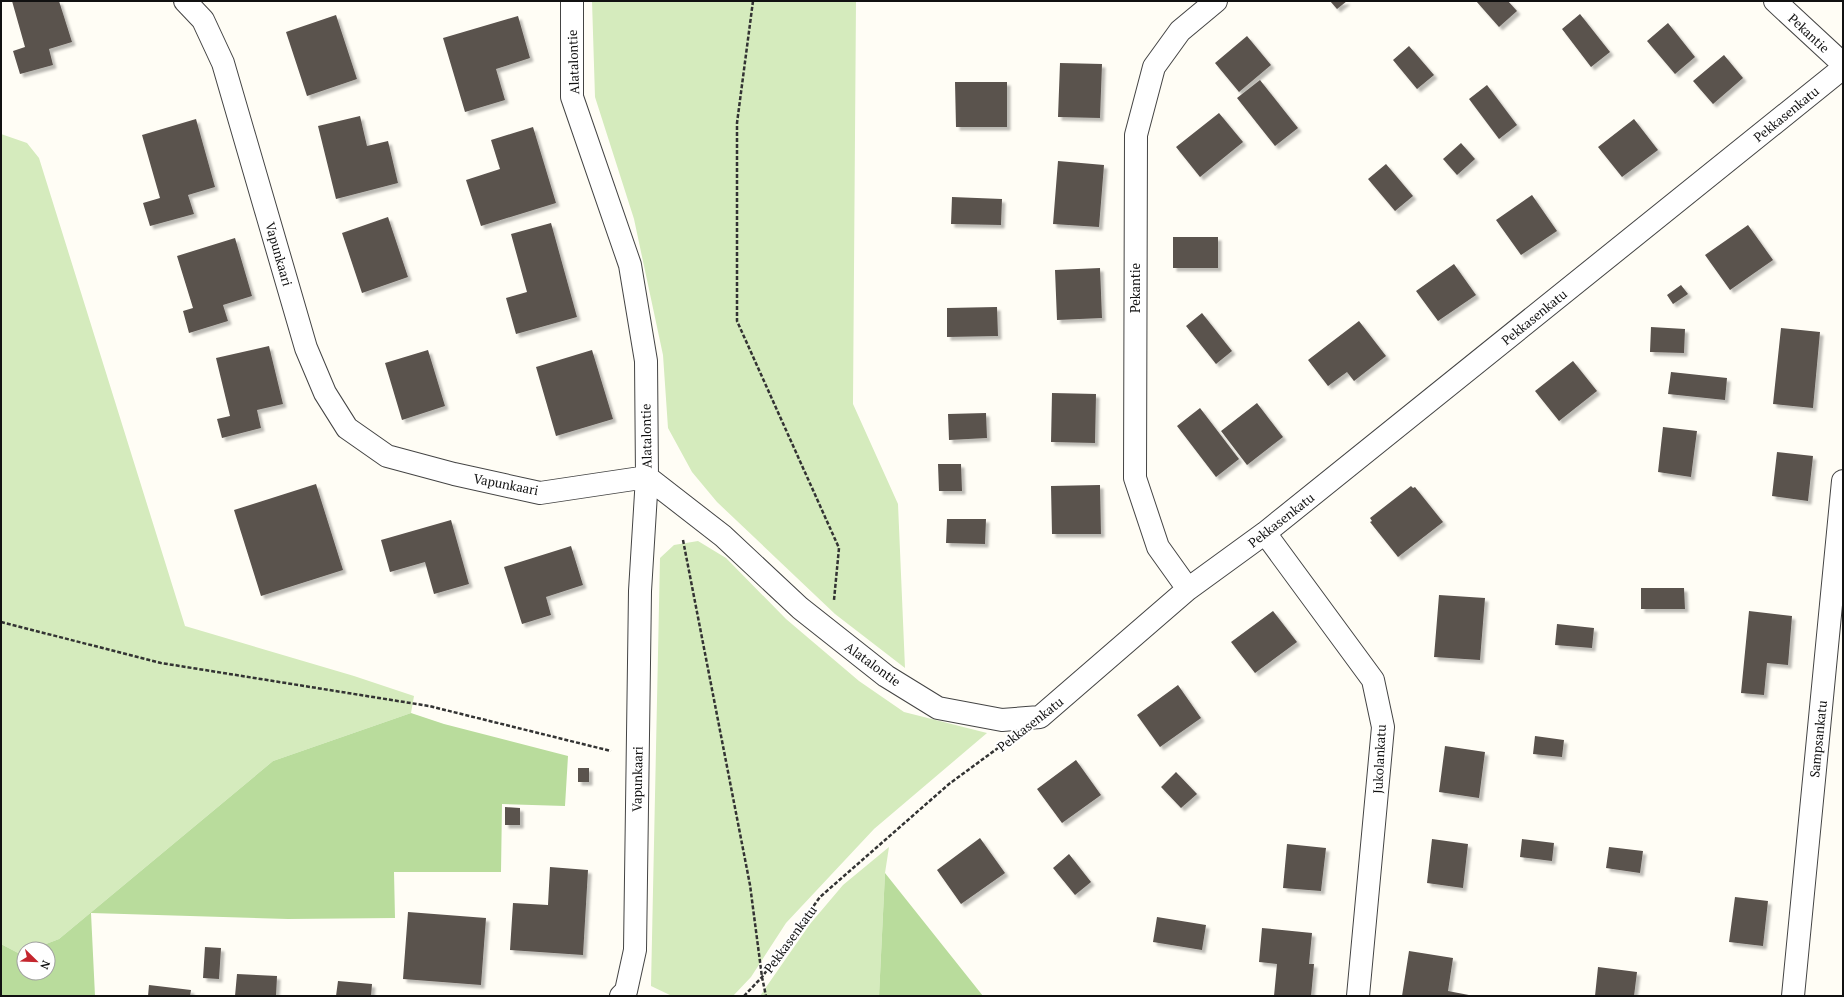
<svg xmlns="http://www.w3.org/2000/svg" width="1844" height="997" viewBox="0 0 1844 997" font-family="'PT Serif',serif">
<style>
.green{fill:#d5ebbd}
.forest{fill:#b9dc9c}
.building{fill:#5a524d;filter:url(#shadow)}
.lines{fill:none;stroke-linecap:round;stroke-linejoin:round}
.minor-casing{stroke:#444;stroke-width:24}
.path{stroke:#333;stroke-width:2.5;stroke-dasharray:4 2;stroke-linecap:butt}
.minor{stroke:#fff;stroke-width:22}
.labels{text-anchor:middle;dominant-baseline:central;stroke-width:4;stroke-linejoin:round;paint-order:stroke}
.street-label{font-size:13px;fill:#111;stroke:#fff}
</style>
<defs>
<filter id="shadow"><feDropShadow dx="3.5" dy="3.5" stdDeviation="1" flood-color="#0004"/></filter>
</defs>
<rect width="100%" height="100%" fill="#fffdf5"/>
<path class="green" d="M592,1H856L853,404L898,504L905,668L835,614L717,502L692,472L668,428L663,355L634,219L595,97Z
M1,134L27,143L39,158L185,626L354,676L414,696L411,713L273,761L59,939L33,949H24V953L20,954L1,944Z
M698,541L726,558L786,619L859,681L904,712L987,733L874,829L786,923L751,977L733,996H672L651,986L660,558L674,545Z
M889,847L885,873L879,996H760L810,924L843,885Z"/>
<path class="forest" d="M411,713L444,724L568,756L565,806L502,804L501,872H394L395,918L288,919L91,913L95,996H1V944L20,954L24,953V973H48V949H33L59,939L273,761Z
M885,873L983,996H879Z"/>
<path class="building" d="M12,1H59L72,42L49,49L53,65L20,74L13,51L25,47Z
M1330,1H1347L1337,9Z
M1476,1H1508L1517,11L1499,27Z
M1580,14L1610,52L1591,67L1562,29Z
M336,15L357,79L307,96L286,32Z
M518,16L530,58L496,69L505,100L465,112L443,38Z
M1668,23L1695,57L1675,74L1647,41Z
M1247,36L1271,65L1239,92L1215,63Z
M1409,46L1434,75L1417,89L1393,60Z
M1724,55L1743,78L1713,104L1693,81Z
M1060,63L1102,64L1100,118L1058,117Z
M1260,80L1298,128L1275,146L1237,98Z
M955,82H1007V127H956Z
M1487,85L1517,125L1499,139L1469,99Z
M1219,113L1243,142L1200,177L1176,147Z
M360,116L367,146L388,141L398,183L336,199L318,126Z
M196,119L215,187L188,195L194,214L150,226L143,203L160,198L142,135Z
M1634,119L1658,150L1622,177L1598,147Z
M533,127L556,203L481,226L466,180L500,169L491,140Z
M1461,143L1475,159L1457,175L1443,159Z
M1058,161L1104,165L1099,227L1053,224Z
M1386,164L1413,196L1395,211L1368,179Z
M1532,195L1557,231L1521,255L1496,220Z
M952,197L1002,199L1001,225L951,224Z
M388,217L408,277L362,293L342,233Z
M551,223L577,317L516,334L506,298L527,292L511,234Z
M1748,225L1773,260L1730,290L1705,255Z
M1173,237H1218V268H1173Z
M235,238L252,296L223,305L228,321L189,333L183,311L193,308L177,256Z
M1454,264L1476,295L1438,321L1416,291Z
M1100,268L1102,318L1057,320L1055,270Z
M1681,285L1688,294L1673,304L1667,295Z
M997,307L998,336L947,337V308Z
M1202,313L1232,351L1216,364L1186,326Z
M1359,321L1386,356L1354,381L1347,372L1328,386L1308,360Z
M1651,327L1685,329L1684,353L1650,352Z
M1781,328L1820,332L1813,408L1773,404Z
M269,346L283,404L257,410L261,428L222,438L217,419L230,416L216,358Z
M428,350L445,406L402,420L385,363Z
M592,350L613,419L556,436L536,367Z
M1573,361L1597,391L1559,421L1535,391Z
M1671,372L1727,378L1725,400L1668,394Z
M1052,393L1096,394L1095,443L1051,442Z
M1257,403L1283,437L1247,465L1221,431Z
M1200,408L1239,459L1216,477L1177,426Z
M986,413L987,438L949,440L948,414Z
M1663,427L1697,431L1691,477L1658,472Z
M1777,452L1813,456L1808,501L1772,496Z
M938,464H961L962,491H939Z
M316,484L343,570L261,596L234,510Z
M1100,485L1101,534H1052L1051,486Z
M1411,486L1413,488L1415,487L1443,522L1398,557L1370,522L1372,521L1370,518Z
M947,519H986L985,544L946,543Z
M451,520L469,584L434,594L425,562L390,572L381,540Z
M571,546L583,585L546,597L551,615L522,624L504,567Z
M1641,588H1684L1685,609H1641Z
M1439,595L1485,598L1480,660L1434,657Z
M1273,611L1297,642L1255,673L1231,642Z
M1749,611L1792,616L1788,665L1767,663L1764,695L1741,693Z
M1557,624L1594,628L1592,648L1555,645Z
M1178,685L1201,718L1160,747L1137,715Z
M1535,736L1564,740L1562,757L1533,754Z
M1445,746L1485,752L1479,798L1439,792Z
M1076,760L1101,795L1062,823L1037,789Z
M578,768H589V782H578Z
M1176,772L1197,794L1181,808L1161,787Z
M505,807L520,808V825H505Z
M980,838L1005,873L961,904L937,870Z
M1432,839L1468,844L1463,888L1427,883Z
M1522,839L1554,843L1552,861L1520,857Z
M1287,844L1326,848L1321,891L1283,888Z
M1609,847L1643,851L1640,873L1606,868Z
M1069,854L1091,882L1075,895L1053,868Z
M550,867L588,870L583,955L510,950L513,903L548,905Z
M1735,897L1768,901L1763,946L1729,942Z
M408,912L486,918L481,985L403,979Z
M1157,917L1206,925L1202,950L1153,942Z
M1262,928L1312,933L1309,964H1314L1311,996H1274L1277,964L1259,962Z
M205,947L221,948L219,979L203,978Z
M1409,951L1453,958L1448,991L1474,996H1402Z
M1598,967L1637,972L1634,996H1595Z
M237,974L277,976L276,996H235Z
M338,981L372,984L371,996H336Z
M149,985L191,990L190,996H148Z"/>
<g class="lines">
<defs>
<path id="minor" d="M185,1L203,20L223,63L306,348L325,393L347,428L387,456L454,474L540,493L647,477L640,591L635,950L626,991L621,996
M572,1V97L630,265L646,361L647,477L723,536L800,608L886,676L938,708L1002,720L1040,717L1188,589L1265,533L1843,68
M1775,1L1843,64
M1265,533L1373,680L1383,727L1358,996
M1188,589L1158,547L1135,478L1136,135L1154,67L1180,31L1216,1
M1793,996L1843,481"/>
</defs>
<use href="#minor" class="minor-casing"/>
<path class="path" d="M753,1L737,123V321L839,548L834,600
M683,540L750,885L762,977L766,996
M1,622L161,663L429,706L611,751
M744,996L762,977L820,897L949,784L998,748"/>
<use href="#minor" class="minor"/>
</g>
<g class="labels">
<g class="street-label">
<text transform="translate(1809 33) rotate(43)">Pekantie</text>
<text transform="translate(573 62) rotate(-92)">Alatalontie</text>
<text transform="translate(1786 114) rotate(-39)">Pekkasenkatu</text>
<text transform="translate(279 254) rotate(74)">Vapunkaari</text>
<text transform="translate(1135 288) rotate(-90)">Pekantie</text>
<text transform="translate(1534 317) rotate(-39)">Pekkasenkatu</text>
<text transform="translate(646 436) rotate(-91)">Alatalontie</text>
<text transform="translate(506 484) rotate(11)">Vapunkaari</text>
<text transform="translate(1281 520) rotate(-38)">Pekkasenkatu</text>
<text transform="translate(873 664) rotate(36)">Alatalontie</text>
<text transform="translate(1030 724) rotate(-38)">Pekkasenkatu</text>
<text transform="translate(1818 739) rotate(-84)">Sampsankatu</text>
<text transform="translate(1379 759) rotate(-87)">Jukolankatu</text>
<text transform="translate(637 779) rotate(-89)">Vapunkaari</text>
<text transform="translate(790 939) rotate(-54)">Pekkasenkatu</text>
</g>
</g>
<rect width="1844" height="997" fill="none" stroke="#111111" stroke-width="4"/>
<g transform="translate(36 961) rotate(113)"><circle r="19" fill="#ffffff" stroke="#a0a0a0"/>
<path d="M0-3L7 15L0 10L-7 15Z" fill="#c4262e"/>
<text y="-6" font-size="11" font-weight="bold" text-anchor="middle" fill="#111111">N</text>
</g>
</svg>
